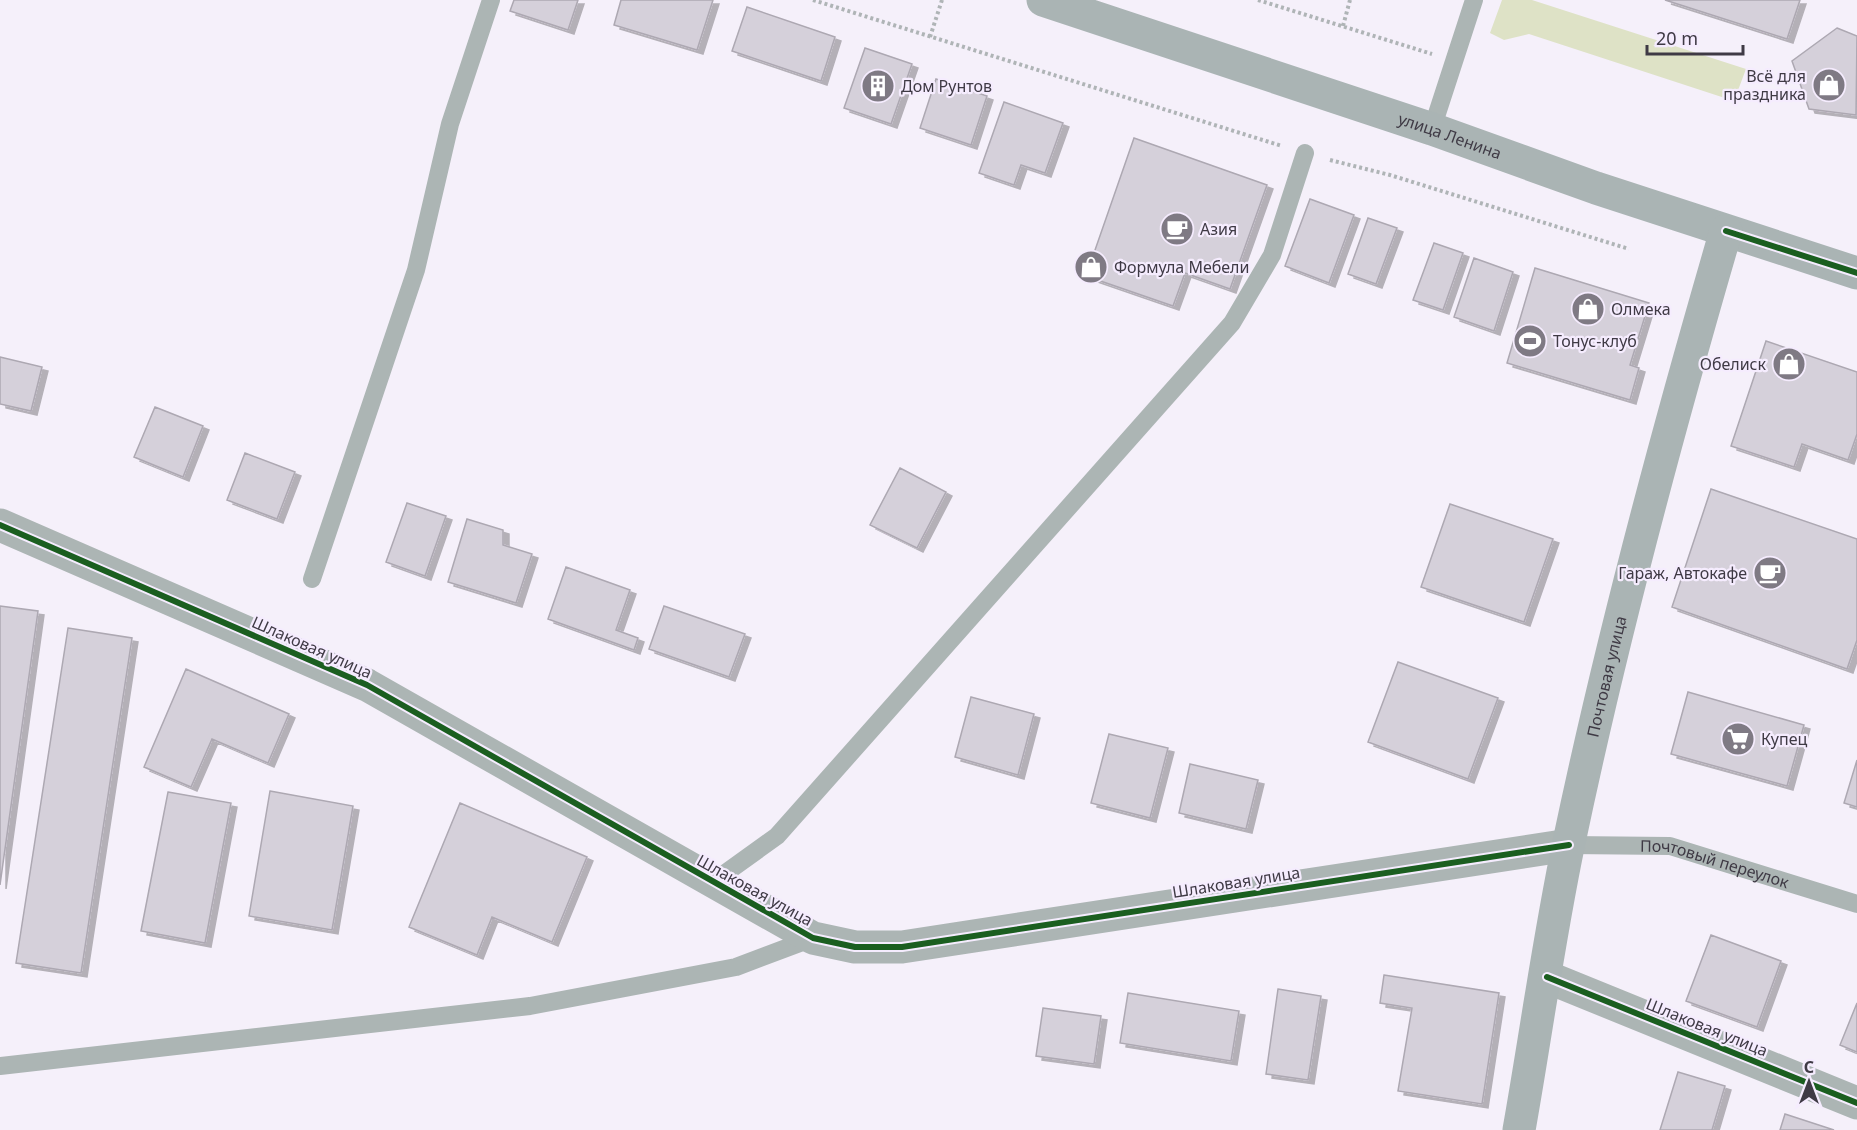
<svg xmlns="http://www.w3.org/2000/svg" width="1857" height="1130" viewBox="0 0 1857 1130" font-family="'Noto Sans',sans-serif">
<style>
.green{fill:#dee2c6}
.building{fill:#d5d0da;stroke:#ada8b2;stroke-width:1.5;filter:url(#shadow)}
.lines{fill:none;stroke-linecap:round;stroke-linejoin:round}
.path{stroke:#afb4b6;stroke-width:4;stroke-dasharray:3 3;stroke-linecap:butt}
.lane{stroke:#acb5b4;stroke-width:18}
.street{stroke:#acb5b4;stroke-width:33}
.secondary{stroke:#aab4b4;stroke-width:33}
.cycleway-casing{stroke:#f5ecfe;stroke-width:10}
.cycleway{stroke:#1b5e20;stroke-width:6}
.labels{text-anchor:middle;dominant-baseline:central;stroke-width:4.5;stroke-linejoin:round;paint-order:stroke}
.poi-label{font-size:16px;fill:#3f3a45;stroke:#f5ecfe;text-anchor:start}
.street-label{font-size:16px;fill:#3f3a45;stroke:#f5ecfe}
</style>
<defs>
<filter id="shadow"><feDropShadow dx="6" dy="4" stdDeviation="0" flood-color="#0004"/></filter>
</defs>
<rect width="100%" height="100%" fill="#f5f0fa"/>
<path class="green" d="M1502,0H1532L1746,69L1734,101L1529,34L1504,40L1490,33Z"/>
<path class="building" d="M514,0H578L568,30L510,11Z
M621,0H713L697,50L614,25Z
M1665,0H1800L1787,39Z
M747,7L835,37L821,81L732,51Z
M1837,28L1857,36L1856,115L1809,109L1792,61Z
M865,48L912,64L891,124L844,108Z
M936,79L987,96L971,145L920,128Z
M1004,102L1063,123L1045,173L1021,165L1014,185L979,173Z
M1134,138L1267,185L1230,289L1185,273L1173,306L1086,276Z
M1310,199L1354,215L1329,283L1285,266Z
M1368,218L1397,228L1376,284L1348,274Z
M1434,243L1463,253L1443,310L1413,300Z
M1474,258L1513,272L1494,331L1454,317Z
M1535,268L1649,303L1630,365L1639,368L1630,400L1507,363Z
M1766,341L1857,372V434L1848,460L1802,444L1794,467L1731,446Z
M0,357L42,367L31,411L0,404Z
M155,407L203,426L183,477L134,457Z
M245,453L295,472L277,519L227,500Z
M900,468L946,492L917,548L870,525Z
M1711,489L1857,539V640L1847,669L1672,607Z
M407,503L446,516L425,576L386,562Z
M1450,504L1553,539L1524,622L1421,587Z
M467,519L503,530V545L532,554L516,603L448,582Z
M566,567L630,590L616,630L638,638L634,650L548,619Z
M0,606L38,611L0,885Z
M664,606L745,634L729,677L649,649Z
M68,628L132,638L81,973L16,963Z
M1398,662L1498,698L1468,779L1368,742Z
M186,669L289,714L268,763L212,739L191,787L144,767Z
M1688,692L1804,725L1787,786L1671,754Z
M971,697L1034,714L1018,775L955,757Z
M1109,734L1168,748L1150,818L1091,803Z
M1857,760V807L1844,803Z
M1190,764L1258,780L1246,829L1179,813Z
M270,791L353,806L332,930L249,916Z
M168,792L231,803L205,943L141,931Z
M460,803L587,857L552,942L492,917L477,955L409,927Z
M1711,935L1781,961L1757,1027L1686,1001Z
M1384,975L1499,993L1482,1104L1398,1091L1412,1008L1380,1003Z
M1278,989L1321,996L1308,1080L1266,1074Z
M1128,993L1239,1011L1231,1061L1120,1043Z
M1857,1003V1052L1840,1045Z
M1043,1008L1101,1016L1094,1064L1036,1056Z
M1678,1072L1725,1086L1712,1130H1660Z
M1785,1114L1834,1130H1780Z"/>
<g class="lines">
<path class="path" d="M813,0L1282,146
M1258,0L1432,54
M1343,26L1350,0
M930,37L942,0
M1330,160L1390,175L1629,249"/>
<g class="lane">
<path d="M1432,129L1474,0"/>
<path d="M312,579L416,270L450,124L491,0"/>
<path id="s1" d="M1569,845L1670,846L1857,904"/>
<path d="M713,882L777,836L1232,323L1272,255L1305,153"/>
<path d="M0,1066L530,1006L736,967L813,938"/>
</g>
<path class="street" d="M0,525L367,685L813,938L855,947H902L1569,845
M1547,977L1857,1103"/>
<g class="secondary">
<path id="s2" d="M1043,0L1432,129L1596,188L1857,273"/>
<path id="s3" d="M1519,1130C1536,1034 1549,937 1569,842C1612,637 1667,433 1726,231"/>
</g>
<defs>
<path id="cycleway" d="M1726,231L1857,273
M0,525L367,685L813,938L855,947H902L1569,845
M1547,977L1857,1103"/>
</defs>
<use href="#cycleway" class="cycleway-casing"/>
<use href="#cycleway" class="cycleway"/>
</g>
<defs>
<symbol id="shop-disc" viewBox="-11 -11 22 22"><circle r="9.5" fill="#7f7a84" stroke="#f5ecfe"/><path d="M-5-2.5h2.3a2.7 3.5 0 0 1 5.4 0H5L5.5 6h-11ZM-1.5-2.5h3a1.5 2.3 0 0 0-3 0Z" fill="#fff"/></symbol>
<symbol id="building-disc" viewBox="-11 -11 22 22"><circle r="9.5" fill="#7f7a84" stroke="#f5ecfe"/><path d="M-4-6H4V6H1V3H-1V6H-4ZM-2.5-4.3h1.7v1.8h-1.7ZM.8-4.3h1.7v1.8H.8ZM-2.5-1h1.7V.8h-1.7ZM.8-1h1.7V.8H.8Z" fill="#fff"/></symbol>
<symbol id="cafe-disc" viewBox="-11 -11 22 22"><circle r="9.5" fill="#7f7a84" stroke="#f5ecfe"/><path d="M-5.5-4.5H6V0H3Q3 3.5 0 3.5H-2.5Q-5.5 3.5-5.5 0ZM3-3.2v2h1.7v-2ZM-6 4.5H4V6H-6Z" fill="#fff"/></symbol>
<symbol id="stadium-disc" viewBox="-11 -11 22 22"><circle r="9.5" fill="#7f7a84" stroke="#f5ecfe"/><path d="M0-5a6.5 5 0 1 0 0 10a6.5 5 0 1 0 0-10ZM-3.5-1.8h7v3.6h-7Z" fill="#fff"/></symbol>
<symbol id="supermarket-disc" viewBox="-11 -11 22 22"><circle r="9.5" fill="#7f7a84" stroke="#f5ecfe"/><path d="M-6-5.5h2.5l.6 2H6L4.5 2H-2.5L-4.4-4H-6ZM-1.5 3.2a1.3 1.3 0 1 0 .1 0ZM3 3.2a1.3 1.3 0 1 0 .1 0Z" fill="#fff"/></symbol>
</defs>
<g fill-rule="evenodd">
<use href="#shop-disc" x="1810" y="66" width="38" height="38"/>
<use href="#building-disc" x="859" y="67" width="38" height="38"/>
<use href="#cafe-disc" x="1158" y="210" width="38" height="38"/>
<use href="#shop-disc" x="1072" y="248" width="38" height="38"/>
<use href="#shop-disc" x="1569" y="290" width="38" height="38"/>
<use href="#stadium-disc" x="1511" y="322" width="38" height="38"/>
<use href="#shop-disc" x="1770" y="345" width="38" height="38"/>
<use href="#cafe-disc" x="1751" y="554" width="38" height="38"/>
<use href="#supermarket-disc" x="1719" y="720" width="38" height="38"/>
</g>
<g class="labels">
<g class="poi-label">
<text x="1806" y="76" text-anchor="end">Всё для<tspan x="1806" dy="18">праздника</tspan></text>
<text x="901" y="86">Дом Рунтов</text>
<text x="1200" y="229">Азия</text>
<text x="1114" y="267">Формула Мебели</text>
<text x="1611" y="309">Олмека</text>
<text x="1553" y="341">Тонус-клуб</text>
<text x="1766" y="364" text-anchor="end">Обелиск</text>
<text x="1747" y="573" text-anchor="end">Гараж, Автокафе</text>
<text x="1761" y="739">Купец</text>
</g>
<g class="street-label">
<text stroke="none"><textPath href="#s2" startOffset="429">улица Ленина</textPath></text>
<text transform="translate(312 647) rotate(24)">Шлаковая улица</text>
<text stroke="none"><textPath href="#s3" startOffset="462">Почтовая улица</textPath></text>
<text stroke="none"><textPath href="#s1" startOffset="148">Почтовый переулок</textPath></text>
<text transform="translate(1236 882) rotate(-9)">Шлаковая улица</text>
<text transform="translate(755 890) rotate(29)">Шлаковая улица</text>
<text transform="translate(1707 1027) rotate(22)">Шлаковая улица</text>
</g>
</g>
<g transform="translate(1809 1082)" stroke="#f5ecfe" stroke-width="4.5" paint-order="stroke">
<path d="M0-4.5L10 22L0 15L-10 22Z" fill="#3f3a45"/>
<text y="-9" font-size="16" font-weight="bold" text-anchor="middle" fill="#3f3a45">С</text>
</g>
<path d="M1647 45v9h96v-9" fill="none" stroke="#3f3a45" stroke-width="3"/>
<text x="1656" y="45" font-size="18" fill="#3f3a45" stroke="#f5ecfe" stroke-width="4.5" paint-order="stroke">20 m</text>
</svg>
